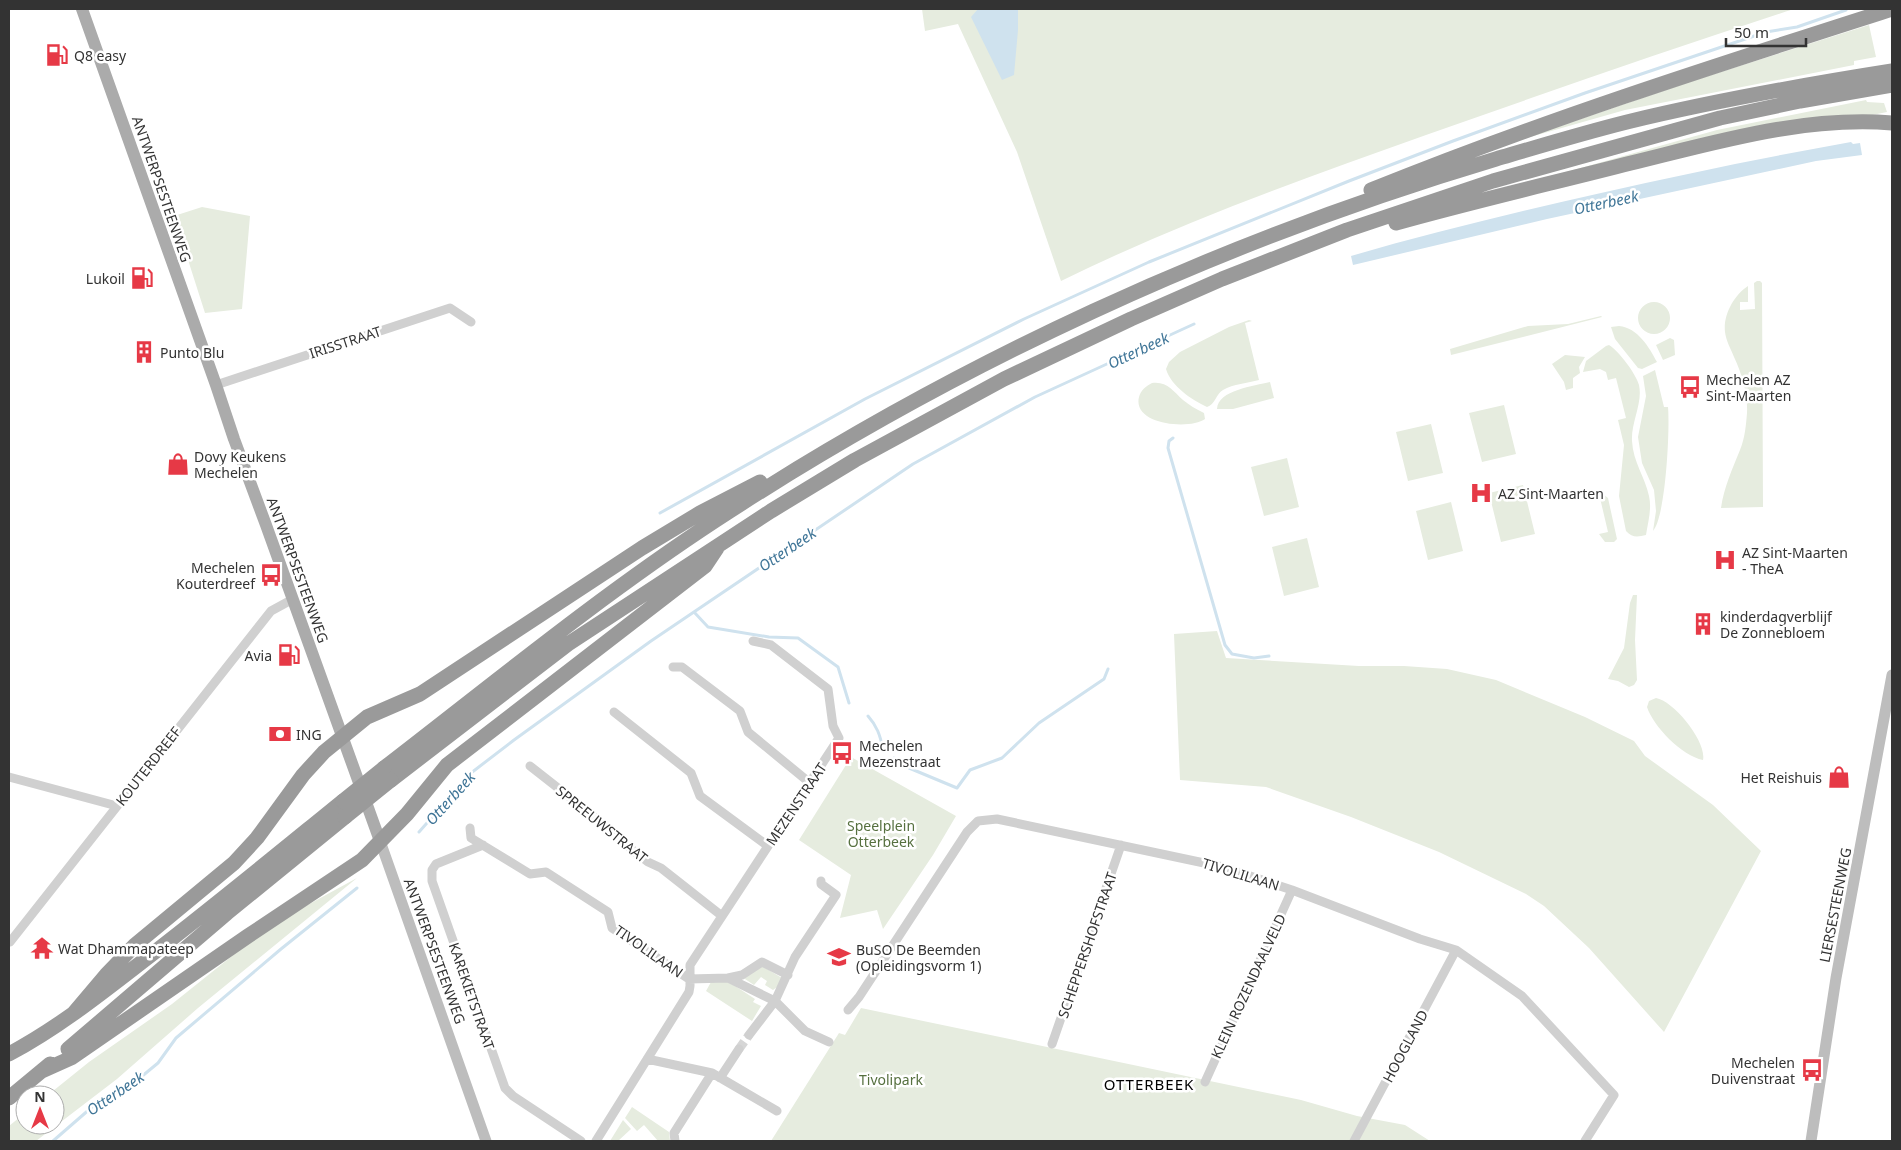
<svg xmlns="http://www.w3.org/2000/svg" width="1901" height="1150" viewBox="0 0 1901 1150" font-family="'Noto Sans',sans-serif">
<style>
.green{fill:#e6ecdf}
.water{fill:#cfe2ee}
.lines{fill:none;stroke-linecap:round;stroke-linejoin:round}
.stream{stroke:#cfe2ee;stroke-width:3}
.street-tunnel{stroke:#d6d6d6;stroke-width:9;stroke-dasharray:9 4.5;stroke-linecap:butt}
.street{stroke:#d0d0d0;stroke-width:9}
.secondary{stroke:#bdbdbd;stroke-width:11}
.primary{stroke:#ababab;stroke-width:12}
.highway{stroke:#9a9a9a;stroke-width:15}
.highway-bridge{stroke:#9a9a9a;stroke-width:15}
.labels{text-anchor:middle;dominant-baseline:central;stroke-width:5;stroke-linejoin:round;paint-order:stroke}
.poi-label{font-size:14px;fill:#333;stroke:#fff;text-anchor:start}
.street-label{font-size:14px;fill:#333;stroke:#fff}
.park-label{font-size:14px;fill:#56703f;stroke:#fff}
.water-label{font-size:15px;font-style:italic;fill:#3f7597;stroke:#fff}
.neighbourhood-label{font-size:15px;letter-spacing:1px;fill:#000;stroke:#fff}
</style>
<rect width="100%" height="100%" fill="#fff"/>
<path class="green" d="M922,9H1794C1671,49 1548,92 1426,135C1302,179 1179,223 1061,281L1017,152L958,24L925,31Z
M1869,25L1876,57L1854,61V65L1625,110L1513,142L1689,82Z
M1866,100L1867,102L1884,103L1887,112L1502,190L1717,130Z
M202,207L250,216L242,309L205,313L174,216Z
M1757,281H1760L1762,283L1763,507L1721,508C1724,487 1732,470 1740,450C1745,438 1746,425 1747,413C1748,394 1742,374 1734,357C1731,349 1726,341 1725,332C1723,315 1734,295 1748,286V302H1740V310L1755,309L1754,283Z
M1638 318a16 16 0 1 1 32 0a16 16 0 1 1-32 0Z
M1601,316L1602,317L1451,355L1450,349L1528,326L1568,324Z
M1249,320L1252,321L1245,323L1259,380C1248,383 1233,384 1223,390C1216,394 1215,405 1207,407C1192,400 1171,386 1166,369L1169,362L1180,352L1229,327Z
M1619,326C1638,328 1649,347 1657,362L1642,369L1638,368L1615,339L1611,327Z
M1670,338L1674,340L1675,355L1663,360L1656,345Z
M1609,345C1619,351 1636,374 1639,385C1643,403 1631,422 1632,441C1633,462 1645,477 1649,496C1652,509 1648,522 1646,535C1638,537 1632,538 1626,531L1619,496L1624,445L1618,420L1626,418L1616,378L1608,380L1606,372L1600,369L1583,372L1586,361L1606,346Z
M1565,355L1585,357L1579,367L1580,373L1573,378V388L1566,390L1564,382L1552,364Z
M1655,370L1664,407H1668C1670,428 1666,516 1653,531L1656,511L1654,490L1642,463L1638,437L1646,396L1643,376Z
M1270,382L1274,398L1233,409H1217C1218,390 1254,386 1270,382Z
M1152,383C1167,381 1173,391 1183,400C1189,405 1196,409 1204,413L1205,419C1190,430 1132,425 1139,397C1141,390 1146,386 1152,383Z
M1504,405L1516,454L1482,462L1469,413Z
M1431,424L1443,473L1408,481L1396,432Z
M1287,458L1299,507L1264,516L1251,467Z
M1523,485L1535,534L1501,542L1489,493Z
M1603,494L1608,498L1617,539L1614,542H1605L1599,534L1608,532L1600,498L1591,500L1592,496Z
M1451,502L1463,551L1428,560L1416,511Z
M1307,538L1319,587L1284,596L1272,547Z
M1633,595H1637L1635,640L1637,680L1634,685L1629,687L1618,681L1608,679L1624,648L1630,603Z
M1217,631L1226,658L1359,666H1404L1447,669L1496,680L1585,717L1634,741L1645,756L1713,805L1761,851L1664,1032L1589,948L1544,906L1526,894L1439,852L1351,817L1266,787L1180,780L1174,634Z
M1656,698C1674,701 1707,742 1703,760C1682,756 1653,726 1647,707L1649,701Z
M851,757L956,816L933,855L883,929L877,910L840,918L851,875L799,840Z
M357,878L198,1008L117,1079L36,1141H9V1126L25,1113V1125H55V1095H48L89,1062L172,1004L247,944L291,914Z
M762,966L782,978L780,985L773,990L765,985L767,981L761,977L754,985L742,977Z
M711,982H729L755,999L753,1002L761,1006L752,1021L706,991Z
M861,1008L1301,1100L1357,1116L1405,1125L1430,1141H771L839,1033L845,1035Z
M632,1107L669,1132L670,1141H658L644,1125L637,1131L625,1118Z
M623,1120L631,1129L618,1141H610Z"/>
<path class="water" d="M978,9H1018V30L1014,75L1002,80L971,17Z
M1851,142L1853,144L1860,143L1862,155L1816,161L1547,219L1353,265L1351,256C1434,232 1517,212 1601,193C1684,174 1767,157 1851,142Z"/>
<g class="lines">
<path class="stream" d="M1173,438L1169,441L1168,448L1225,645L1232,654L1254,658L1269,656
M660,513L865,399L1024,319L1149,262L1349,181L1453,141L1585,93L1766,32L1797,27L1846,10
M694,612L708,627L769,637L798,638L838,667L849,703
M868,716C877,726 880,735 883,749
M894,758L909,768L957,788L970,770L1002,758L1039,723L1104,679L1108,669
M419,832L471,773L514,740L651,641L913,464L1035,397L1194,324
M53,1141L99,1101L135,1082L158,1063L176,1038L281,949L357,888"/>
<path class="street-tunnel" d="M739,1049L749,1035"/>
<path class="street" d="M216,385L450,308L471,322
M673,667H682L740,711L748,732L810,783
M614,712L691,773L700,796L768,846
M530,766L609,828L616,837L648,862L661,868L722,916
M9,777L117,806
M470,828L471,838L530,874L546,872L608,912L612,928L689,979L728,978L775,1001L805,1031L829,1042
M483,845L436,864L432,870V881L505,1088L513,1096L581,1141
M10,942L271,611L293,599
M728,978L742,975L762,962L788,975
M848,1010L859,997L967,832L978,821L997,819L1223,867L1292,890L1420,939L1456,950L1522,996L1614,1095L1585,1141
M749,1035L775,1001L795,957L836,895L821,884V881
M1052,1044L1121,845
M647,1059L712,1073
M720,1078L739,1049
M1205,1082L1292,890
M596,1141L689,992L690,986V965L839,738L833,726L828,689L771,645L753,641
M675,1141L674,1133L712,1073L777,1111
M1354,1141L1456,950"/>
<path class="secondary" d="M380,841L486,1141
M1811,1141L1836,978L1892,675"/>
<path class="primary" d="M82,9L216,385L234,439L266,525L380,841"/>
<path class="highway" d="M1371,190C1541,121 1717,65 1892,9
M1396,223C1474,201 1553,183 1631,163C1717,142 1803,116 1892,123
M384,768C493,684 600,596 716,520C956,363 1221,241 1496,159C1540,146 1583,133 1627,122C1714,101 1803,85 1892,71
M391,780L568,644L771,511L855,460L1004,379L1131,319L1222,279L1347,230L1493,181L1720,118L1800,101L1892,85
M73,1014L106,975L135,945L234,863L257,838L303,775L324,752L367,717L420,694L642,548L700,513L760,482
M68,1049L227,913L345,817
M9,1054C54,1030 94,999 134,968C205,914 274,857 343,801
M42,1071L71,1058L248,936L362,860L407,814L447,765L705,566L717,548
M9,1098L50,1064"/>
<path class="highway-bridge" d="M343,801L384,768
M345,817L391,780"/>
</g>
<defs>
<symbol id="fuel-bare" viewBox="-9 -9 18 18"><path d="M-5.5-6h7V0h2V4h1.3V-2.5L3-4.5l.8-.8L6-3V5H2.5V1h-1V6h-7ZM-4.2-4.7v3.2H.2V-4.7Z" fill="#e63946" stroke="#fff" stroke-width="2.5" paint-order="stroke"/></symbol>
<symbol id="building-bare" viewBox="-9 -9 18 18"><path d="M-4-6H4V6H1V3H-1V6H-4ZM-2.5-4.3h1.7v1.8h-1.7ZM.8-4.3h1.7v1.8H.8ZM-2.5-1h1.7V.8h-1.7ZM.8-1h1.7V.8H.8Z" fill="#e63946" stroke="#fff" stroke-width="2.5" paint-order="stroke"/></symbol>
<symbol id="bus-bare" viewBox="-9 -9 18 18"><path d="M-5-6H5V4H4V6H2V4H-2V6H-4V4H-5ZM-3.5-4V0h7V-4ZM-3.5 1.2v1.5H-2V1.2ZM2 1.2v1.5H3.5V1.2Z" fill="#e63946" stroke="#fff" stroke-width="2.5" paint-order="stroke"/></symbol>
<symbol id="shop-bare" viewBox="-9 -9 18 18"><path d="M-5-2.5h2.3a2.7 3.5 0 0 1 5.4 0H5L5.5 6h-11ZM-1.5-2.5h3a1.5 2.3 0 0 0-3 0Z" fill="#e63946" stroke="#fff" stroke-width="2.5" paint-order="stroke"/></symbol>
<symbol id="hospital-bare" viewBox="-9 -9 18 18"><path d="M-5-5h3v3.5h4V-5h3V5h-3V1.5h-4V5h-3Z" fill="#e63946" stroke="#fff" stroke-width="2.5" paint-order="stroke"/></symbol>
<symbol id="bank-bare" viewBox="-9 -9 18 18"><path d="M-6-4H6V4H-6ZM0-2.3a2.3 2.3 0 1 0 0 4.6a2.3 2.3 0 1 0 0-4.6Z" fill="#e63946" stroke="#fff" stroke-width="2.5" paint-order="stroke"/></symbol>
<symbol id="temple-bare" viewBox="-9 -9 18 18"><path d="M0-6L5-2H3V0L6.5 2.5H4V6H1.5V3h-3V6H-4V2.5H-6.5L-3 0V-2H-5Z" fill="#e63946" stroke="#fff" stroke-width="2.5" paint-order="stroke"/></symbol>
<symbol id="school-bare" viewBox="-9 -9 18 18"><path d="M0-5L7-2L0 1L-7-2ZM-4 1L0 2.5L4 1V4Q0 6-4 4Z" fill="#e63946" stroke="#fff" stroke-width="2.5" paint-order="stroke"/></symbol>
</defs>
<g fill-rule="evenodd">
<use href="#fuel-bare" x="41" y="39" width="32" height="32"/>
<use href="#fuel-bare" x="126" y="262" width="32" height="32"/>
<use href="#building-bare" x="128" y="336" width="32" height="32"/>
<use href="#bus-bare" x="1674" y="371" width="32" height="32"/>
<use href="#shop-bare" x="162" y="448" width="32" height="32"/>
<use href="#hospital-bare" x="1465" y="477" width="32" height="32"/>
<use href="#hospital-bare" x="1709" y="544" width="32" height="32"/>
<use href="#bus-bare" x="255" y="559" width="32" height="32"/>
<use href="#building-bare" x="1687" y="608" width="32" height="32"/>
<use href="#fuel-bare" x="273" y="639" width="32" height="32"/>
<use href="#bank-bare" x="264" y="718" width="32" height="32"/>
<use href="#bus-bare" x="826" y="737" width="32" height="32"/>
<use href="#shop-bare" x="1823" y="761" width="32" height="32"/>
<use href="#temple-bare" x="26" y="932" width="32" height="32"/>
<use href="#school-bare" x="823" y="941" width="32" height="32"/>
<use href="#bus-bare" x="1796" y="1054" width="32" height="32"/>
</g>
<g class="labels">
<g class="poi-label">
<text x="74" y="55">Q8 easy</text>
<text x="125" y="278" text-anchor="end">Lukoil</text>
<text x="160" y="352">Punto Blu</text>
<text x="1706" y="379">Mechelen AZ<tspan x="1706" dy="16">Sint-Maarten</tspan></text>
<text x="194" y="456">Dovy Keukens<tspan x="194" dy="16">Mechelen</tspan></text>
<text x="1498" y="493">AZ Sint-Maarten</text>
<text x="1742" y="552">AZ Sint-Maarten<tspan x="1742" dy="16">- TheA</tspan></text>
<text x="255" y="567" text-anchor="end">Mechelen<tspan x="255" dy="16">Kouterdreef</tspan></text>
<text x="1720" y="616">kinderdagverblijf<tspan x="1720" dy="16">De Zonnebloem</tspan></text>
<text x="272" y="655" text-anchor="end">Avia</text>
<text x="296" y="734">ING</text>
<text x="859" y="745">Mechelen<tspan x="859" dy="16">Mezenstraat</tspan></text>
<text x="1822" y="777" text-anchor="end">Het Reishuis</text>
<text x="58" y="948">Wat Dhammapateep</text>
<text x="856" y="949">BuSO De Beemden<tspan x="856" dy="16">(Opleidingsvorm 1)</tspan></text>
<text x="1795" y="1062" text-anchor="end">Mechelen<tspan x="1795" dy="16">Duivenstraat</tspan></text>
</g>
<g class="street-label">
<text transform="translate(162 189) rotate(71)">ANTWERPSESTEENWEG</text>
<text transform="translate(345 342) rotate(-18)">IRISSTRAAT</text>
<text transform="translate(298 570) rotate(70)">ANTWERPSESTEENWEG</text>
<text transform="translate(148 766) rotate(-52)">KOUTERDREEF</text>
<text transform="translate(796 804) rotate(-56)">MEZENSTRAAT</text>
<text transform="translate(602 824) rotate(39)">SPREEUWSTRAAT</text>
<text transform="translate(1241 874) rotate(17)">TIVOLILAAN</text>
<text transform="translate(1835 905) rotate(-79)">LIERSESTEENWEG</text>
<text transform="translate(1087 945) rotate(-71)">SCHEPPERSHOFSTRAAT</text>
<text transform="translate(435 951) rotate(70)">ANTWERPSESTEENWEG</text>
<text transform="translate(649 951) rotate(35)">TIVOLILAAN</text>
<text transform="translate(1248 986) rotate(-65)">KLEIN ROZENDAALVELD</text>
<text transform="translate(472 996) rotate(71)">KAREKIETSTRAAT</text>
<text transform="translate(1405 1046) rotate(-62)">HOOGLAND</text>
</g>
<g class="park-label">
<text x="881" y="825">Speelplein<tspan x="881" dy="16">Otterbeek</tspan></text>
<text x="891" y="1079">Tivolipark</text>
</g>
<g class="water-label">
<text transform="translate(1606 202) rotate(-12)">Otterbeek</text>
<text transform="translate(1138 350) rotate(-25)">Otterbeek</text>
<text transform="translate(787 549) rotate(-34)">Otterbeek</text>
<text transform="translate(450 798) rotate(-48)">Otterbeek</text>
<text transform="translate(115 1093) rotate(-34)">Otterbeek</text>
</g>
<g class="neighbourhood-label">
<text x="1149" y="1084">OTTERBEEK</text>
</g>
</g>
<rect width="1901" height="1150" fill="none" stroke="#333333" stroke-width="20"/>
<g transform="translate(40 1110)"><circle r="24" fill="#ffffff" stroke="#adadad"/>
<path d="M0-4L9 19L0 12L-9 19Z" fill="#e63946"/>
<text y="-8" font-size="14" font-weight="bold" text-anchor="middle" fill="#333333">N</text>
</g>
<path d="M1726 38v8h80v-8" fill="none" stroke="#333333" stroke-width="2.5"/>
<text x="1734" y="38" font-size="15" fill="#333333" stroke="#ffffff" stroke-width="4" paint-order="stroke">50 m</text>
</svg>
